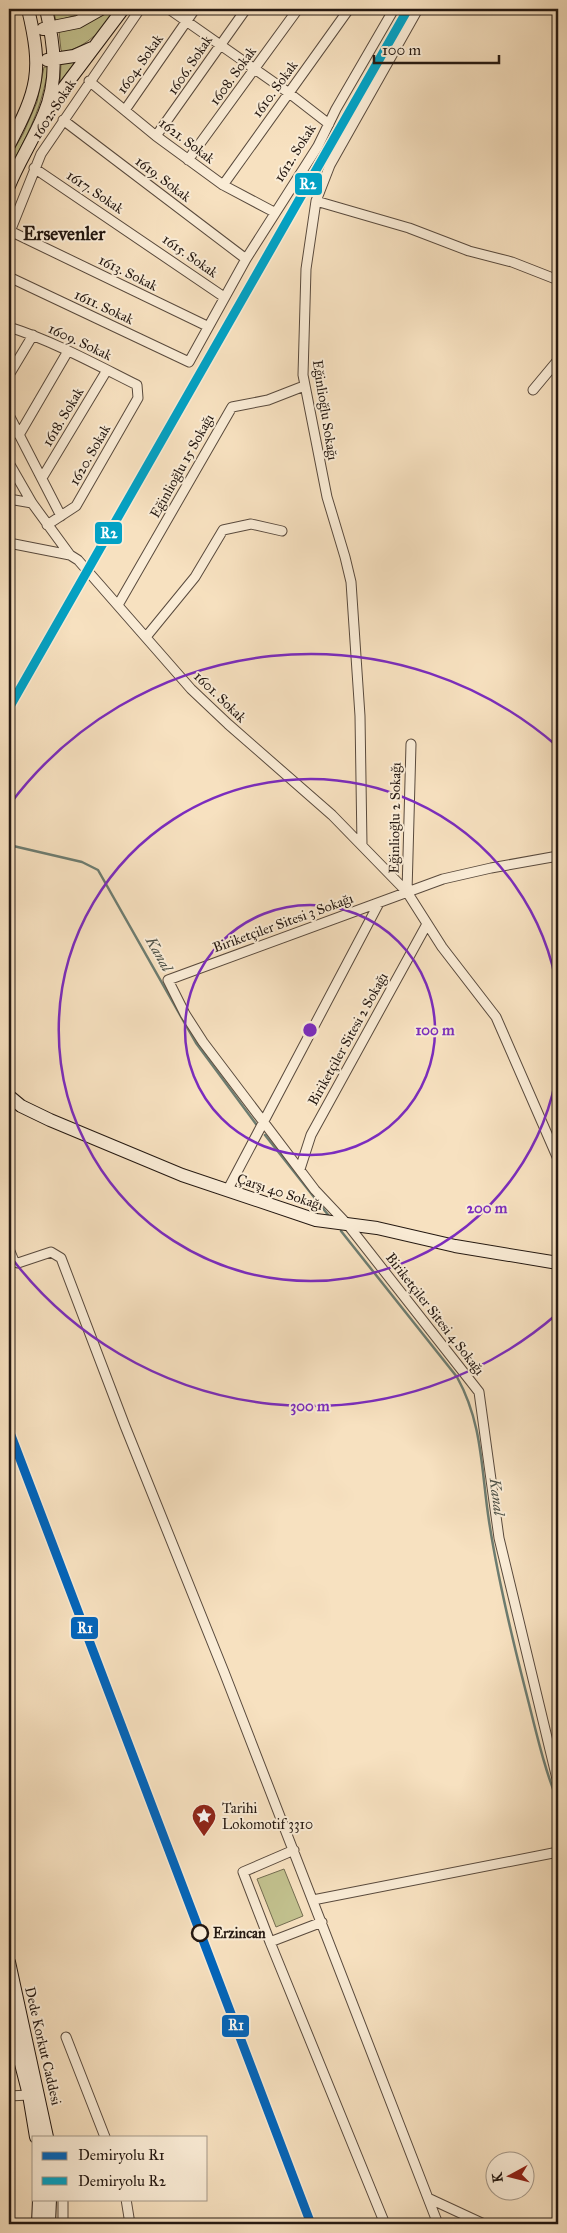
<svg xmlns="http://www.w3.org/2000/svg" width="567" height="2233" viewBox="0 0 567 2233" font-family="'IM FELL Great Primer',serif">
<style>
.green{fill:#c2c18e;stroke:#736c50}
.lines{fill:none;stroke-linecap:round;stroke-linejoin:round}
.stream{stroke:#6d7c70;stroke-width:2.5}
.street-casing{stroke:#594a3d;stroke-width:11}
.secondary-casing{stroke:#241811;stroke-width:14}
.street{stroke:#faecd6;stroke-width:9}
.secondary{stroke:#faecd6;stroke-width:12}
.rail-1-casing{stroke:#faecd6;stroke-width:12}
.rail-2-casing{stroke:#faecd6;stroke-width:12}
.rail-1{stroke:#0065bd;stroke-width:9}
.rail-2{stroke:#02a2c5;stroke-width:9}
.ring{fill:none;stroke:#7b2cbf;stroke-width:2.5}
.stop-dot{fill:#faecd6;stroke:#241811;stroke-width:2.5}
.labels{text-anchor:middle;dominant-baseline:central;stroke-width:4;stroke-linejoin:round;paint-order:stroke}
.street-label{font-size:14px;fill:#241811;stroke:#faecd6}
.poi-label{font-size:14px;fill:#241811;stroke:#faecd6;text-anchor:start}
.stop-label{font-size:14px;font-weight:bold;fill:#241811;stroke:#faecd6;text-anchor:start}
.water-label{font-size:15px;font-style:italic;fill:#4e5248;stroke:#faecd6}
.district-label{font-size:19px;font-weight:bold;fill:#241811;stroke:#faecd6}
.centre{fill:#7b2cbf;stroke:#faecd6;stroke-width:2.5}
.ring-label{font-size:15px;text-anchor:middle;font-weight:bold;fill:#7b2cbf;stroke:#faecd6;stroke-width:4;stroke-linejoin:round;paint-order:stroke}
.line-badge{stroke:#faecd6;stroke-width:2}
.badge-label{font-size:14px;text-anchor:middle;font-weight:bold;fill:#fff}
</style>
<rect width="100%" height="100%" fill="#f7e1c0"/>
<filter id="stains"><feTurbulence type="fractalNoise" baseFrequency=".004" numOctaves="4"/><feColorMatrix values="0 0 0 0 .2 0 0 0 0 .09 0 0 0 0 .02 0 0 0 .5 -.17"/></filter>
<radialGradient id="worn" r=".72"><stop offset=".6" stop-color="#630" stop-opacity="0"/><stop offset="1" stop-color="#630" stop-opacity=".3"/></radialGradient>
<path class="green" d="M53,9H65L83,13L56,21Z
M111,9H118C102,28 89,47 63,52L61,50L59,32L84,25Z
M75,62L60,82L61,64Z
M44,67H48C43,107 27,135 9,170V158L23,134L37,102Z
M284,1869L303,1916L276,1927L257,1879Z"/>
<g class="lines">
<path class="stream" d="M9,845L82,862L98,870L196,1043L256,1124
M265,1135L329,1216
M341,1231L457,1377C483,1424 481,1470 489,1521C498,1580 512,1638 527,1696C536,1731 544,1768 558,1802"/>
<defs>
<path id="street" d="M169,9L289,93L329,124
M89,81L156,136L223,185L274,212
M125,110L195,9
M63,120L246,259
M156,136L246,9
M188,160L298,9
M34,168L224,297
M223,185L349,9
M316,201L330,165L418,9
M10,231L207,326
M9,234L41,154L140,9
M9,277L189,362L246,259L318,146L336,109L394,9
M9,327C53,341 95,364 137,385L138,398L76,506L47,525
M9,375L33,335
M533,390L558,360
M9,415L61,516
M19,435L68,351
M9,463L32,503L70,555
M42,478L107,370
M9,499L32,503
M9,543L70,555L78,560L191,689L228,724L332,815L407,892L442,947L496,1017L558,1159
M118,605L232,407L268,400L304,386
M146,637L195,577L223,530L251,524L282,531
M362,845L360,716L351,582L345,557L327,497L303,375L306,269L316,201L409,228L469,251L512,262L558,280
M558,856L491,868L443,879L168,980L185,1014L203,1042L315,1190L348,1225L479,1392L499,1538L558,1783
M407,892L411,744
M300,1169L311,1135L427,924
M227,1191L379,903
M9,1249L14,1261L18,1263L51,1252L61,1258L125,1426L224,1672L438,2224
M294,1850L243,1872L270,1942L322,1922
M313,1900L558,1852
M270,1942L385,2224
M66,2037L105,2137
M9,2096L29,2095
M428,2198L484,2224
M126,2199L130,2224
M63,2224V2199"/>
<path id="secondary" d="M43,29L78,22L101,9
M47,60L74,56L92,48
M50,106L123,9
M9,145C38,89 43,72 28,9
M9,186C19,161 34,139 44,114C59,79 54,44 46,9
M9,1096L21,1106L50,1120L182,1175L316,1220L377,1228L455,1246L558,1263
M9,1962L47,2137
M9,2017L29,2095L36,2137
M38,2224L39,2199
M49,2224L50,2199"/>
</defs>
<use href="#street" class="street-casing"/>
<use href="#secondary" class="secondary-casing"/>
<use href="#street" class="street"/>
<use href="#secondary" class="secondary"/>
<defs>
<path id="rail-1" d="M9,1430L311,2224"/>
<path id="rail-2" d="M9,708L408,9"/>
</defs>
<use href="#rail-1" class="rail-1-casing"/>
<use href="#rail-2" class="rail-2-casing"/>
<use href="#rail-1" class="rail-1"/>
<use href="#rail-2" class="rail-2"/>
</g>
<g class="ring">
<circle cx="310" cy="1030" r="125"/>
<path d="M558 1067A251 251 0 1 1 558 993"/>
<path d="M557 1314A376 376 0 0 1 10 1256M10 804A376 376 0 0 1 557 746"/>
</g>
<defs>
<symbol id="sight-pin" viewBox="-11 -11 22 30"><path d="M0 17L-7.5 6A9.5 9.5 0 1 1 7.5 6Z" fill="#8f2418" stroke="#faecd6"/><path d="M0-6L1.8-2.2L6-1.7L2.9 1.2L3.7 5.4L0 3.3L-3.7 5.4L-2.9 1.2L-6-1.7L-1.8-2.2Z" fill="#fff"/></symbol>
</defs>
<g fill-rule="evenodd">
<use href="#sight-pin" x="190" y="1802" width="28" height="38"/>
</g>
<circle class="stop-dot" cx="200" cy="1933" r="8"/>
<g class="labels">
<g class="street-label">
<text transform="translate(140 64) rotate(-55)">1604. Sokak</text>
<text transform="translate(190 65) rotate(-56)">1606. Sokak</text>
<text transform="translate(233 76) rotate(-54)">1608. Sokak</text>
<text transform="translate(275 89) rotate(-54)">1610. Sokak</text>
<text transform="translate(54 109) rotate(-57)">1602. Sokak</text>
<text transform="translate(187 141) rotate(37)">1621. Sokak</text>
<text transform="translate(295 153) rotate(-58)">1612. Sokak</text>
<text transform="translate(163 179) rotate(37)">1619. Sokak</text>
<text transform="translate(95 192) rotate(34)">1617. Sokak</text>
<text transform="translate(190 256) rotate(35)">1615. Sokak</text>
<text transform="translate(128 273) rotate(26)">1613. Sokak</text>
<text transform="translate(104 307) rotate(25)">1611. Sokak</text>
<text transform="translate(80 342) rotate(25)">1609. Sokak</text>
<text transform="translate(325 410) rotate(81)">Eğinlioğlu Sokağı</text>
<text transform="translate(63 417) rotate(-59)">1618. Sokak</text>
<text transform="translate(90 455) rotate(-60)">1620. Sokak</text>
<text transform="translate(182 466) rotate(-61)">Eğinlioğlu 15 Sokağı</text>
<text transform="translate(220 697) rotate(44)">1601. Sokak</text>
<text transform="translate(395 818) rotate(-89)">Eğinlioğlu 2 Sokağı</text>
<text transform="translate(283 923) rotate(-20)">Biriketçiler Sitesi 3 Sokağı</text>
<text transform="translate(348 1039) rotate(-61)">Biriketçiler Sitesi 2 Sokağı</text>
<text transform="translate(280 1192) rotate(18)">Çarşı 40 Sokağı</text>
<text transform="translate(435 1314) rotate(52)">Biriketçiler Sitesi 4 Sokağı</text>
<text transform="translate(43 2046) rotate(77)">Dede Korkut Caddesi</text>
</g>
<g class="poi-label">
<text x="222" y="1808">Tarihi<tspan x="222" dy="16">Lokomotif 3310</tspan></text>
</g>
<g class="stop-label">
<text x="213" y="1933">Erzincan</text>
</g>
<g class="water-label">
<text transform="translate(159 954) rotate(61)">Kanal</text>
<text transform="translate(497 1497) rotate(83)">Kanal</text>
</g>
<g class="district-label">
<text x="64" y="233">Ersevenler</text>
</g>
</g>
<circle cx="310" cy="1030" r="8" class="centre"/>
<g class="ring-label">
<text x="435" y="1035">100 m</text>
<text x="487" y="1213">200 m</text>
<text x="310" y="1411">300 m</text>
</g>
<g class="line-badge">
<rect x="294" y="172" width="29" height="24" rx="5" fill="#02a2c5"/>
<rect x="94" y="521" width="29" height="24" rx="5" fill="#02a2c5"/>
<rect x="70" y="1616" width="29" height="24" rx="5" fill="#0065bd"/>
<rect x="221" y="2014" width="29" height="24" rx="5" fill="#0065bd"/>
</g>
<g class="badge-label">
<text x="308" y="189">R2</text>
<text x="109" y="538">R2</text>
<text x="85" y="1633">R1</text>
<text x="236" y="2030">R1</text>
</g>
<rect width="567" height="2233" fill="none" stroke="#f7e1c0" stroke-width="30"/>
<rect x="10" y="10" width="547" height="2213" fill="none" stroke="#241811" stroke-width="2.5"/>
<rect x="15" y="15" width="537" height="2203" fill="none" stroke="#241811"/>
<rect x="32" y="2136" width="175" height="65" fill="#faecd6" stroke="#a49787"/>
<rect x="42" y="2152" width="25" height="8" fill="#0065bd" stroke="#a49787"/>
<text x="78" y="2160" font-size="15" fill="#241811">Demiryolu R1</text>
<rect x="42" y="2177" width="25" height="8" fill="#02a2c5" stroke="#a49787"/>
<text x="78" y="2186" font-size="15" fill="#241811">Demiryolu R2</text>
<g transform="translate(510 2176) rotate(263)"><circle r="24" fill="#faecd6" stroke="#a49787"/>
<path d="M0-4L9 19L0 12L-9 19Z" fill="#8f2418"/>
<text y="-8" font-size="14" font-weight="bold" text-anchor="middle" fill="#241811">K</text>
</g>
<path d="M374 55v8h125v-8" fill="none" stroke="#241811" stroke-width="2.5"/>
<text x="382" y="55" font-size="15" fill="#241811" stroke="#faecd6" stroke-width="4" paint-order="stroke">100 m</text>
<rect width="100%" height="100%" filter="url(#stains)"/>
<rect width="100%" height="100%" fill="url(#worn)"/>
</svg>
